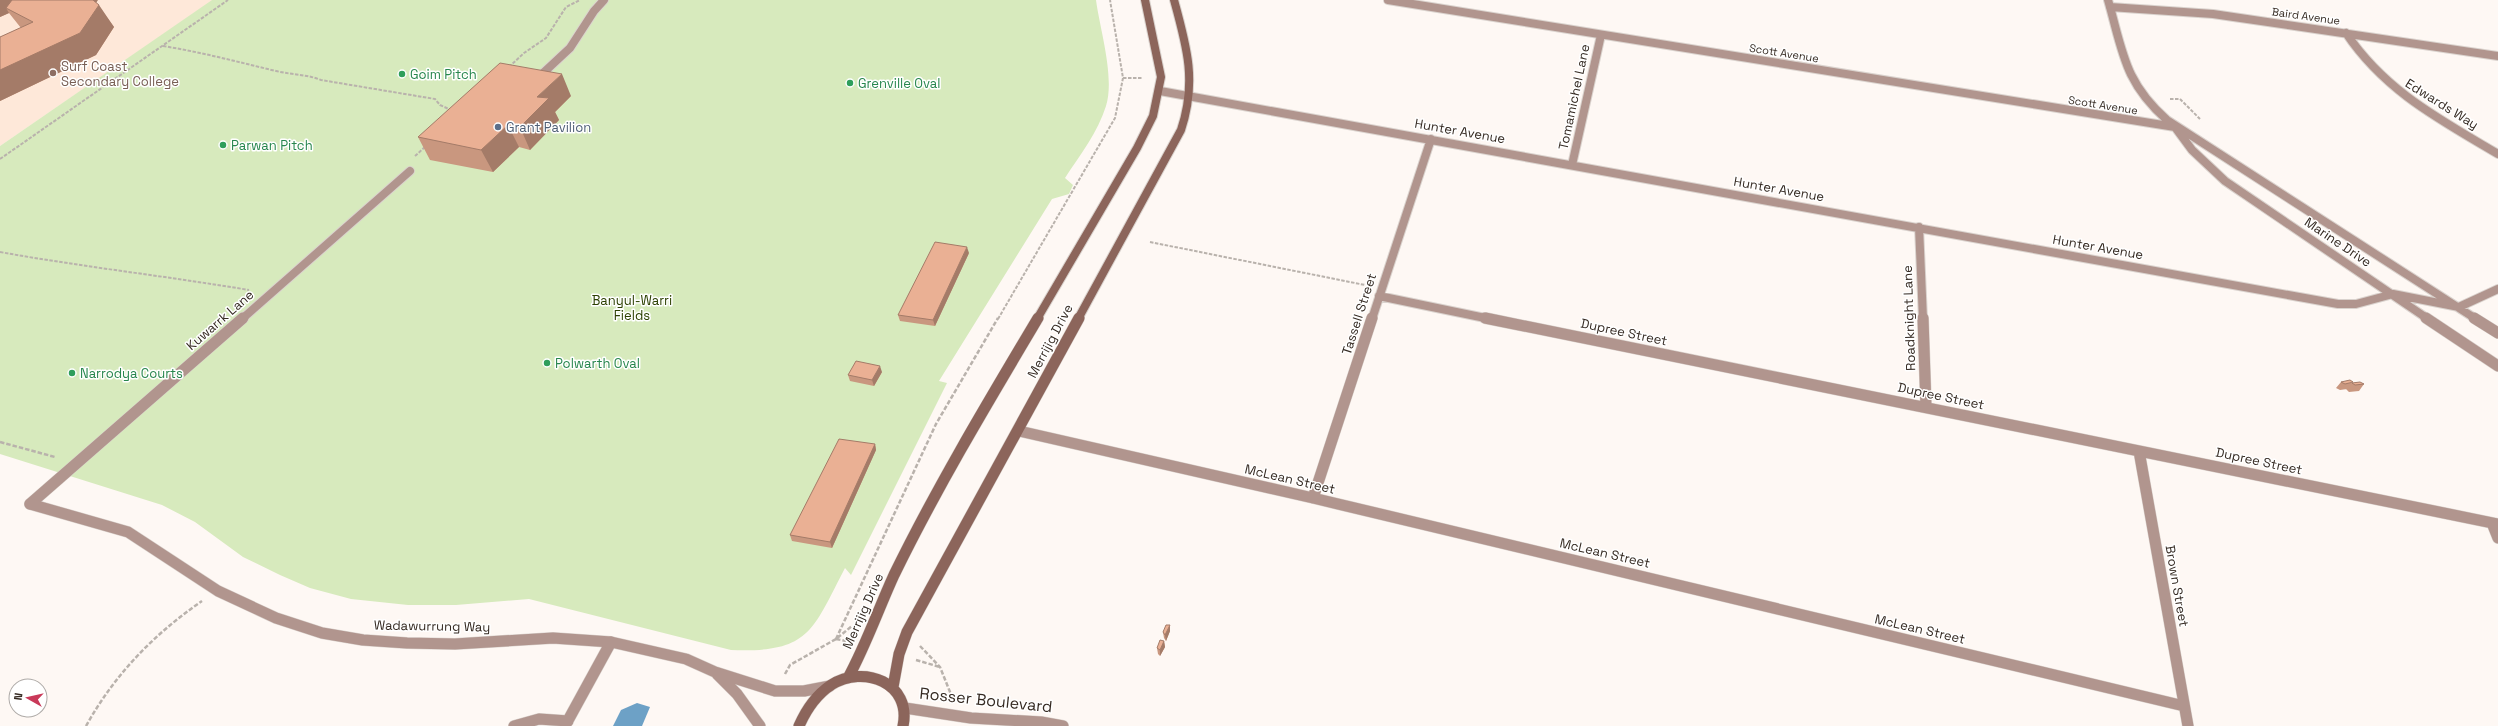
<svg xmlns="http://www.w3.org/2000/svg" width="2498" height="726" viewBox="0 0 2498 726" font-family="'Space Grotesk',sans-serif">
<style>
.built{fill:#fee8d9}
.green{fill:#d7eabd}
.water{fill:#6da1c6}
.lines{fill:none;stroke-linecap:round;stroke-linejoin:round}
.lane-far1-casing{stroke:#dad3ce;stroke-width:10}
.lane-casing{stroke:#dad3ce;stroke-width:12}
.street-far1-casing{stroke:#dad3ce;stroke-width:10}
.street-casing{stroke:#dad3ce;stroke-width:12}
.secondary-far1-casing{stroke:#dad3ce;stroke-width:10}
.secondary-casing{stroke:#dad3ce;stroke-width:12}
.path-far1{stroke:#b9b2ac;stroke-width:2;stroke-dasharray:3.5 1.5;stroke-linecap:butt}
.path{stroke:#b9b2ac;stroke-width:2.5;stroke-dasharray:4.5 2;stroke-linecap:butt}
.lane-far1{stroke:#b1958e;stroke-width:8}
.lane{stroke:#b1958e;stroke-width:11}
.street-far1{stroke:#b1958e;stroke-width:8}
.street{stroke:#b1958e;stroke-width:11}
.secondary-far1{stroke:#8c655b;stroke-width:8}
.secondary{stroke:#8c655b;stroke-width:11}
.wall{fill:#c9977f}
.shaded-wall{fill:#a47b68}
.building{fill:#eab094;stroke:#a47b68}
.education-dot{fill:#8d6e63;stroke:#fff;stroke-width:1.5}
.leisure-dot{fill:#2e9e5b;stroke:#fff;stroke-width:1.5}
.service-dot{fill:#5c6f8a;stroke:#fff;stroke-width:1.5}
.labels{text-anchor:middle;dominant-baseline:central;stroke-width:3;stroke-linejoin:round;paint-order:stroke}
.far-street-label{font-size:11px;fill:#352a22;stroke:#fff}
.education-label{font-size:13px;fill:#785e54;stroke:#fff;text-anchor:start}
.leisure-label{font-size:13px;fill:#27864d;stroke:#fff;text-anchor:start}
.street-label{font-size:13px;fill:#352a22;stroke:#fff}
.service-label{font-size:13px;fill:#4e5e75;stroke:#fff;text-anchor:start}
.park-label{font-size:13px;fill:#2c4001;stroke:#fff}
.near-street-label{font-size:16px;fill:#352a22;stroke:#fff}
</style>
<rect width="100%" height="100%" fill="#fef8f4"/>
<path class="built" d="M0,0H213L0,146Z"/>
<path class="green" d="M212,0H1096C1100,30 1115,77 1106,106C1098,132 1080,155 1065,178L1073,185L1069,194L1052,199L939,381L947,383L851,575L845,568C812,631 810,653 731,650L529,599L456,605H408L351,599L310,588L280,575L243,557L195,522L162,505L0,454V146Z"/>
<path class="water" d="M637,703L650,707L642,726H613L621,710Z"/>
<g class="lines">
<defs>
<path id="lane-far1" d="M541,75L570,48L594,11L604,0
M242,319L410,171"/>
<path id="lane" d="M30,504L243,318
M514,726L539,719L568,721
M565,726L611,642"/>
<path id="street-far1" d="M1388,0L2175,127
M2108,0C2123,52 2124,82 2167,120L2476,319
M2110,7L2213,14L2498,56
M2346,33C2385,91 2439,119 2498,154
M1160,91L2338,304H2356L2393,294L2459,307L2498,289
M2175,127L2192,150L2225,181L2428,319
M1572,165L1601,35
M1919,227L1923,319
M1379,296L1490,319
M1372,319L1431,139"/>
<path id="street" d="M1485,318L2498,524
M1923,318L1926,407
M2426,318L2498,366
M2474,318L2498,333
M1019,431L1313,498L2184,706
M2139,451L2188,726
M1313,498L1372,318
M30,504L128,532L218,591L276,618L322,633L363,640L407,643L455,644L553,638L611,642L686,659L715,672L775,691H804L830,686
M2492,523L2498,538
M717,674L737,694L760,726
M905,708L971,718L1041,722L1063,726"/>
<path id="secondary-far1" d="M1037,319L1137,148L1153,116L1161,77L1145,0
M1078,319L1181,130C1197,82 1187,47 1174,0"/>
<path id="secondary" d="M848,678C866,645 878,610 894,575C937,487 988,402 1038,318
M893,687L899,654L907,632L1079,318
M799,726C806,710 816,695 831,685C864,664 912,683 903,726"/>
</defs>
<use href="#lane-far1" class="lane-far1-casing"/>
<use href="#lane" class="lane-casing"/>
<use href="#street-far1" class="street-far1-casing"/>
<use href="#street" class="street-casing"/>
<use href="#secondary-far1" class="secondary-far1-casing"/>
<use href="#secondary" class="secondary-casing"/>
<path class="path-far1" d="M163,46C201,52 238,62 276,71C292,75 306,74 321,80L435,99L440,105L451,110
M509,67L524,53L546,38L566,7L580,0
M1123,78H1143
M2170,99H2180L2200,119
M415,156L426,146
M0,159L228,0
M1150,242L1365,285
M0,252C83,267 166,276 249,290
M998,319L1115,118L1123,78L1110,0"/>
<path class="path" d="M0,442L55,457
M836,639L936,424L998,318
M836,639L846,641
M920,646L940,667L952,697
M916,660L940,667
M785,674L790,665L836,639L852,626
M86,726C115,674 153,635 202,601"/>
<use href="#lane-far1" class="lane-far1"/>
<use href="#lane" class="lane"/>
<use href="#street-far1" class="street-far1"/>
<use href="#street" class="street"/>
<use href="#secondary-far1" class="secondary-far1"/>
<use href="#secondary" class="secondary"/>
</g>
<path class="wall" d="M0,0L96,3L114,27L96,55L0,101V37L21,28L9,13L0,17Z
M571,96L555,112L559,120L530,150L519,147L493,172L430,160L418,137Z
M969,253L935,326L900,321L898,315Z
M882,372L874,386L850,381L848,375Z
M2341,382L2353,383L2364,384L2359,391L2349,392L2346,389H2347L2340,390L2336,388Z
M875,444L876,450L832,548L792,541L790,535Z
M1170,625V631L1166,641L1164,638L1163,632Z
M1164,641L1165,647L1160,656L1158,654L1157,648Z"/>
<path class="shaded-wall" d="M0,0H37L6,8L9,13L0,17Z
M86,0H98L92,9Z
M99,5L114,27L96,55L0,101V70Z
M562,74L571,96L555,112L559,120L530,150L520,127L537,97Z
M508,125L519,147L493,172L481,150Z
M967,247L969,253L935,326L933,320Z
M880,366L882,372L874,386L872,380Z
M875,444L876,450L832,548L830,542Z
M1170,625V631L1166,641L1165,635Z
M1164,641L1165,647L1160,656V650Z"/>
<path class="building" d="M12,0H93L99,5L80,33L0,70V37L33,22L6,8Z
M500,63L562,74L537,97L549,98L520,127L508,125L481,150L418,137Z
M935,242L967,247L933,320L898,315Z
M856,361L880,366L872,380L848,375Z
M2350,380L2353,382L2345,384L2341,382Z
M2360,382L2364,384L2355,385L2352,383Z
M839,439L875,444L830,542L790,535Z
M1166,625H1170L1165,635L1163,632Z
M1160,640L1164,641L1160,650L1157,648Z"/>
<circle class="education-dot" cx="53" cy="73" r="4"/>
<g class="leisure-dot">
<circle cx="402" cy="74" r="4"/>
<circle cx="850" cy="83" r="4"/>
<circle cx="223" cy="145" r="4"/>
<circle cx="547" cy="363" r="4"/>
<circle cx="72" cy="373" r="4"/>
</g>
<circle class="service-dot" cx="498" cy="127" r="4"/>
<g class="labels">
<g class="far-street-label">
<text transform="translate(2306 16) rotate(8)">Baird Avenue</text>
<text transform="translate(1784 53) rotate(9)">Scott Avenue</text>
<text transform="translate(2103 105) rotate(9)">Scott Avenue</text>
</g>
<g class="education-label">
<text x="61" y="66">Surf Coast<tspan x="61" dy="15">Secondary College</tspan></text>
</g>
<g class="leisure-label">
<text x="410" y="74">Goim Pitch</text>
<text x="858" y="83">Grenville Oval</text>
<text x="231" y="145">Parwan Pitch</text>
<text x="555" y="363">Polwarth Oval</text>
<text x="80" y="373">Narrodya Courts</text>
</g>
<g class="street-label">
<text transform="translate(1574 97) rotate(-78)">Tomamichel Lane</text>
<text transform="translate(2442 104) rotate(32)">Edwards Way</text>
<text transform="translate(1460 131) rotate(10)">Hunter Avenue</text>
<text transform="translate(1779 189) rotate(10)">Hunter Avenue</text>
<text transform="translate(2338 242) rotate(34)">Marine Drive</text>
<text transform="translate(2098 247) rotate(10)">Hunter Avenue</text>
<text transform="translate(1359 314) rotate(-72)">Tassell Street</text>
<text transform="translate(1909 318) rotate(-92)">Roadknight Lane</text>
<text transform="translate(220 320) rotate(-41)">Kuwarrk Lane</text>
<text transform="translate(1624 332) rotate(12)">Dupree Street</text>
<text transform="translate(1050 341) rotate(-62)">Merrijig Drive</text>
<text transform="translate(1941 396) rotate(12)">Dupree Street</text>
<text transform="translate(2259 461) rotate(12)">Dupree Street</text>
<text transform="translate(1290 479) rotate(13)">McLean Street</text>
<text transform="translate(1605 553) rotate(13)">McLean Street</text>
<text transform="translate(2177 586) rotate(80)">Brown Street</text>
<text transform="translate(863 611) rotate(-66)">Merrijig Drive</text>
<text transform="translate(432 626) rotate(1)">Wadawurrung Way</text>
<text transform="translate(1920 629) rotate(13)">McLean Street</text>
</g>
<g class="service-label">
<text x="506" y="127">Grant Pavilion</text>
</g>
<g class="park-label">
<text x="632" y="300">Banyul-Warri<tspan x="632" dy="15">Fields</tspan></text>
</g>
<g class="near-street-label">
<text transform="translate(986 700) rotate(6)">Rosser Boulevard</text>
</g>
</g>
<g transform="translate(28 698) rotate(278)"><circle r="19" fill="#ffffff" stroke="#aeaaa7"/>
<path d="M0-3L7 15L0 10L-7 15Z" fill="#c93959"/>
<text y="-6" font-size="11" font-weight="bold" text-anchor="middle" fill="#352a22">N</text>
</g>
</svg>
